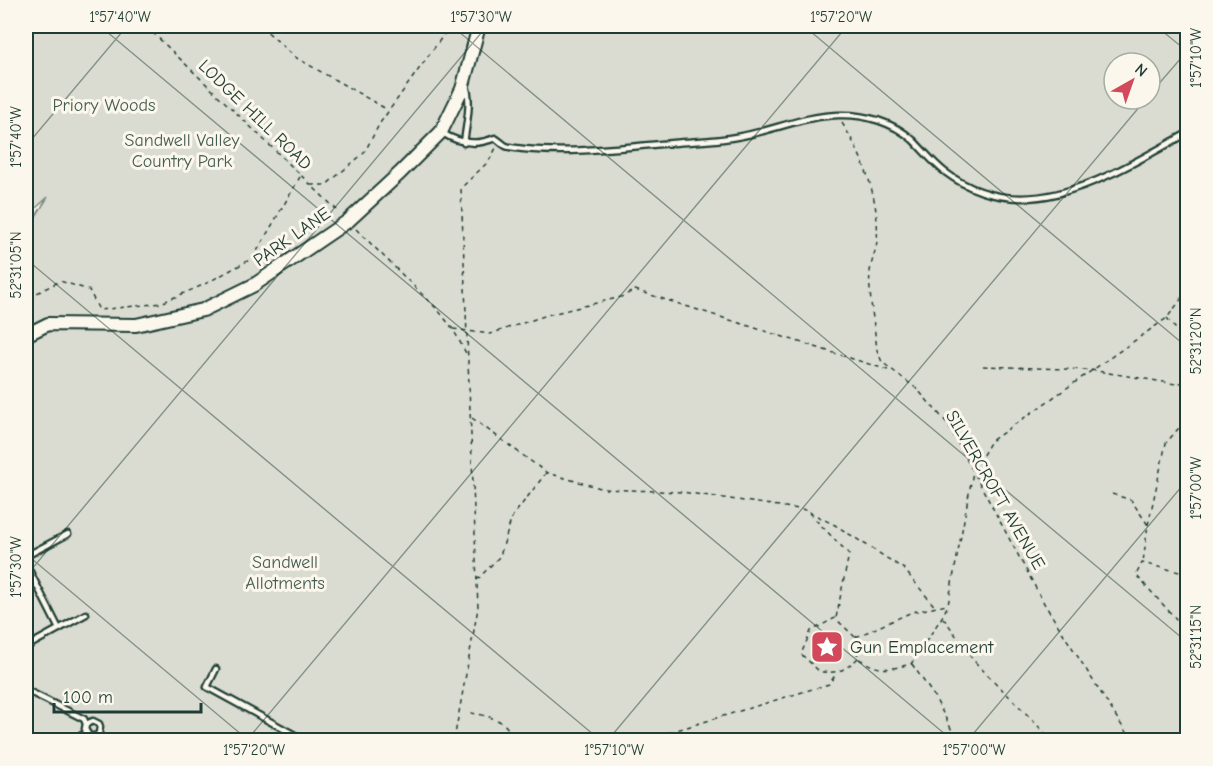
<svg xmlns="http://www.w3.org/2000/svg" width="1213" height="766" viewBox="0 0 1213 766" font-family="'Comic Neue',sans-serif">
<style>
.green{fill:#dbdcd1;stroke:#7d8c82;stroke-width:1.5;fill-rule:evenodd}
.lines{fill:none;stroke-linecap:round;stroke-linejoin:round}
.service-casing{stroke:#1f3d34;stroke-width:9}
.tertiary-casing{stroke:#1f3d34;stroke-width:16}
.path{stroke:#1f3d34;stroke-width:1.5;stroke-dasharray:4.5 4.5;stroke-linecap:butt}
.service{stroke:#fbf7ec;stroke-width:4.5}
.tertiary{stroke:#fbf7ec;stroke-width:12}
.ticks{fill:none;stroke:#1f3d34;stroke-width:1.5;stroke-opacity:0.45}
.labels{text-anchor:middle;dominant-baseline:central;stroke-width:6;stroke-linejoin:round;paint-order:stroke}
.park-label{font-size:18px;fill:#455d53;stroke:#fbf7ec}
.street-label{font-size:18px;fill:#1f3d34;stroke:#fbf7ec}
.poi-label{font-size:18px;fill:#1f3d34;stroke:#fbf7ec;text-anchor:start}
.neatline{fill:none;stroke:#1f3d34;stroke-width:2}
.ticks-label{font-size:15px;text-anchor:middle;fill:#1f3d34}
</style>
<rect width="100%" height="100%" fill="#fbf7ec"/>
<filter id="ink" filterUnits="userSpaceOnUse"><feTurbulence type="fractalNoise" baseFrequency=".0167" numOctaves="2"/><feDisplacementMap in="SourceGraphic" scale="12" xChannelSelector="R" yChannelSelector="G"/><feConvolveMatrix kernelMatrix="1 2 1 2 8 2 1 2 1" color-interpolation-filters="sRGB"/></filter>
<g filter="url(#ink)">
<path class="green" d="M26,26H1187V740H26V232L48,197L26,217ZM1114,63H1150V99H1114Z"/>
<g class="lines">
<defs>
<path id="service" d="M441,132C459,144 476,146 495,138C499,140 502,144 506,146C511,148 519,148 524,149C573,154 624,147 673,143C694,141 716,141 736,137C770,132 802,116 838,115C865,114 893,122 913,140C924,151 933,163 945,172C1026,233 1114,173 1188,133
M464,143C466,126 472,102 466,86
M26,556L68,534
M26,564L59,629
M26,647L86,614
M216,669L207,687L304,740
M26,690L84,719L86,724L85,729L89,736H96L99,733L100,727L99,724L93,721L86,724
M72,740L86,733"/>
<path id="tertiary" d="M26,335L48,324L136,325L203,310L254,285L348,221L400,173L441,132L462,89L479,26"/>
</defs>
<use href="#service" class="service-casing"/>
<use href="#tertiary" class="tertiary-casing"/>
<path class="path" d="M146,26L340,213
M261,26L295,57L388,110
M842,123C864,157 880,201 877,241C876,251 871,262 870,272C868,292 875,329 877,350L882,362L917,389L947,423L1045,605L1131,740
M311,185H326L364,153L380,123L450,26
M356,229L438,310L453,329L467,355
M26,307L37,293L60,281L89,290L99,310L161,303L203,285L253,258L300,177
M1167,318L1188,344
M453,329L490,334L547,315L621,297L635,290L891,371
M983,366L1091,370L1176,384L1188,381
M472,418L547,473L604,489L682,492L806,510L849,554L836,618
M1112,494L1131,500L1148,525L1143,562
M809,512L835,525L904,569L936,608
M1148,525L1166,443L1178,429L1188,426
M1188,574L1142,563L1136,575L1188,632
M477,580L500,556L512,517L546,473
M943,618C956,633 962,648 976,663C1001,689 1027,713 1051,740
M856,637L912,612L947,605
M858,658C844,671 839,673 820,672L801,654L811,631L835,618L855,637L858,658C879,672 888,670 911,664L942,617L948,605L973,472L991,441L1167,318L1188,290
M912,664L934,696L957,740
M471,713C483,715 501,718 508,729C511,734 511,737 517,740
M454,740L478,608L461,188L489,161L496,148
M644,740L829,684L836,674"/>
<use href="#service" class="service"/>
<use href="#tertiary" class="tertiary"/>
</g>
</g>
<path class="ticks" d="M100,26L952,740M452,26L1188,643M804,26L1188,348M1156,26L1188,52M1150,94L1188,50M26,146L127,26M26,259L600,740M26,554L248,740M26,576L487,26M247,740L847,26M608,740L1146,99M968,740L1188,479"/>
<defs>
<symbol id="sight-square" viewBox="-11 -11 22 22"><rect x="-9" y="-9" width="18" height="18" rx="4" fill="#d1495b" stroke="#fbf7ec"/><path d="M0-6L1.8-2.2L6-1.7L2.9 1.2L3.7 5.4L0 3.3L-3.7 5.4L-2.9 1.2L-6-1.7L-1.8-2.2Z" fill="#fff"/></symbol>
</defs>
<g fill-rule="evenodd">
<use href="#sight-square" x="808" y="628" width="38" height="38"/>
</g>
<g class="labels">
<g class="park-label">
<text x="104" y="105">Priory Woods</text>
<text x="182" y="140">Sandwell Valley<tspan x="182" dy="21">Country Park</tspan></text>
<text x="285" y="562">Sandwell<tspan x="285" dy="21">Allotments</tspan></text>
</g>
<g class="street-label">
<text transform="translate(255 115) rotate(44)">LODGE HILL ROAD</text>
<text transform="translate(292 237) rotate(-35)">PARK LANE</text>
<text transform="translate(995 490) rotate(60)">SILVERCROFT AVENUE</text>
</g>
<g class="poi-label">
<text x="850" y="647">Gun Emplacement</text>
</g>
</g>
<rect width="1213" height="766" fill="none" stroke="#fbf7ec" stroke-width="66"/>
<g transform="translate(1132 81) rotate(40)"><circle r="28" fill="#fbf7ec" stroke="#a3ada2" stroke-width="1.5"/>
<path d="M0-4.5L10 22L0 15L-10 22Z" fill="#d1495b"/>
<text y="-9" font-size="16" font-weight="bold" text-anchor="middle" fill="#1f3d34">N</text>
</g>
<path d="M54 703v9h147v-9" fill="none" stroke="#1f3d34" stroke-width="3"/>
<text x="63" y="703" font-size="18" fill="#1f3d34" stroke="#fbf7ec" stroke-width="4.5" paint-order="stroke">100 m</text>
<rect x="33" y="33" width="1147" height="700" class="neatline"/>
<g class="ticks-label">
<text x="120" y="22">1°57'40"W</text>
<text x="481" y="22">1°57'30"W</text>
<text x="841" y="22">1°57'20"W</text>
<text transform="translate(1196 58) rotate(-90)" y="5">1°57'10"W</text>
<text transform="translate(16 137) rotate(-90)" y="5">1°57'40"W</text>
<text transform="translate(16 265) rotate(-90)" y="5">52°31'05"N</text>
<text transform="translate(1196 341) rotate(-90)" y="5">52°31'20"N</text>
<text transform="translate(1196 488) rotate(-90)" y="5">1°57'00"W</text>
<text transform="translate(16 567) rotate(-90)" y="5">1°57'30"W</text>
<text transform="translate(1196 637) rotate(-90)" y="5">52°31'15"N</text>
<text x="254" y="755">1°57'20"W</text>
<text x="614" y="755">1°57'10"W</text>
<text x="974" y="755">1°57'00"W</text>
</g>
</svg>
